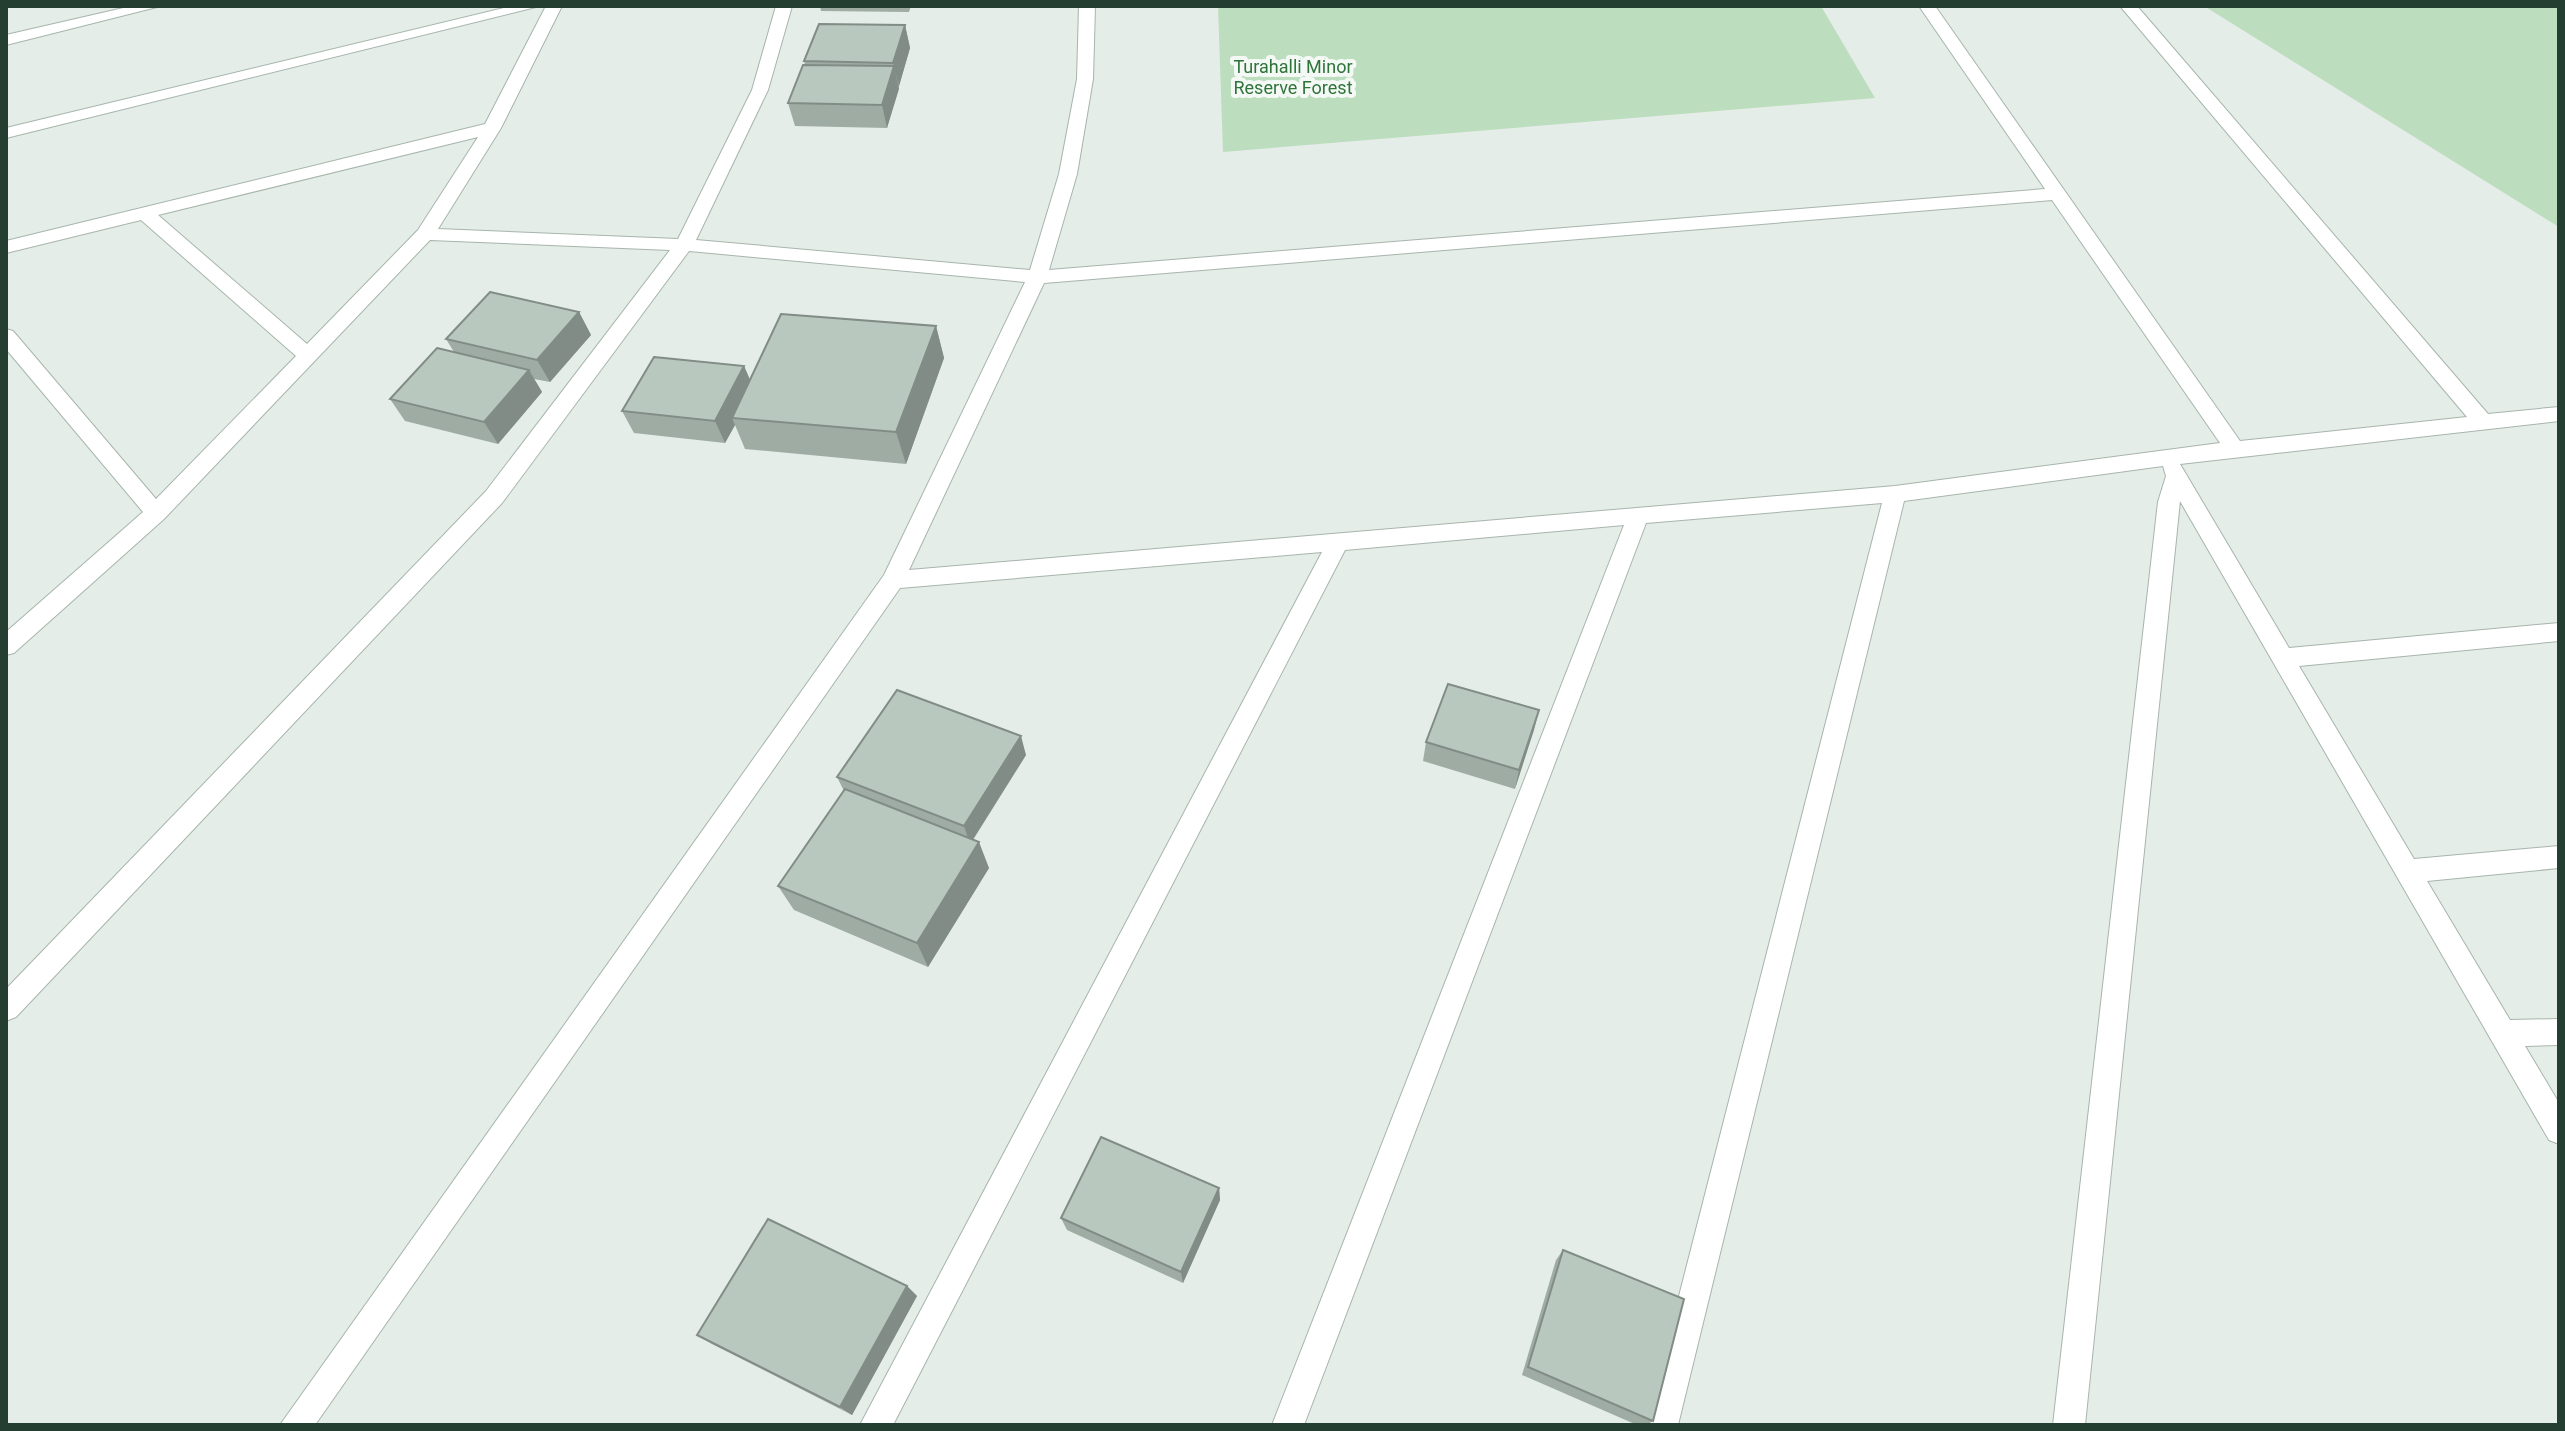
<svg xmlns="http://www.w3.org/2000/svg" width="2565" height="1431" viewBox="0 0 2565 1431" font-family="Roboto,sans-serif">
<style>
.green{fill:#bdddbf}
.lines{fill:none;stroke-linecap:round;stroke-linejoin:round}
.minor-casing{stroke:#a7b5ad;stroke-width:2}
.minor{fill:#fff;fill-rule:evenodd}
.wall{fill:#9faca4}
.shaded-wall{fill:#828c86}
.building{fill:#b9c8bf;stroke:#828c86;stroke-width:2}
.labels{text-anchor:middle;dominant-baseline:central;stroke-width:8;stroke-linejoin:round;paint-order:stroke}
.far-park-label{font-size:18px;fill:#2f743a;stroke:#f4f9f6}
</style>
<rect width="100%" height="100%" fill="#e4ede7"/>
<path class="green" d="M1218,6H1821L1875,98L1223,152Z
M2204,6H2559V227Z"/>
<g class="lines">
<defs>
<path id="minor" d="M132,6H161L6,45V35Z
M512,6H540L6,138V128Z
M546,6H562L501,128L438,229L678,239L752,90L776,6H792L768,90L696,240L1030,270L1059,174L1077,79L1079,6H1095L1093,79L1077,174L1049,270L2045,189L1919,6H1935L2240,441L2467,417L2120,6H2137L2488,414L2559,407V421L2180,464L2289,648L2559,623V641L2299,666L2414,859L2559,846V868L2427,881L2510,1020L2559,1019V1045L2525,1046L2559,1103V1144L2549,1140L2180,501L2085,1425H2053L2158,502L2166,476L2163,466L1904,501L1678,1425H1646L1882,503L1646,523L1304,1425H1272L1624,525L1345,550L893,1425H860L1322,552L900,588L315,1425H280L884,575L1025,282L689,251L502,503L16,1017L6,1021V989L486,491L670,250L430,240L164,519L14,653L6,655V632L143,512L6,349V329L13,331L156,499L296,356L141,220L6,253V241L485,124ZM478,137L418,230L307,344L158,215ZM2052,200L2220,443L1895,486L909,570L1044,283Z"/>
</defs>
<use href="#minor" class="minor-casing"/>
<use href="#minor" class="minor"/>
</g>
<path class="wall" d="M820,6H911L909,12L821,11Z
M905,25L910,48L887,128L795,126L788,103L805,65L804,61Z
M579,312L591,335L550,382L534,379L542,392L498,444L405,421L390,399L454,352L446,339Z
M936,326L944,358L906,464L745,449L735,425L725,443L634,433L622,411L744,366L750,380Z
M1539,710L1515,789L1423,761L1426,742Z
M1026,755L973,840L989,868L928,967L794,910L778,886L844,791L837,777Z
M1219,1188L1220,1200L1183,1283L1067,1230L1061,1218Z
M1563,1250L1653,1421L1647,1425H1637L1522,1375L1556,1260Z
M907,1286L917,1296L852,1415L712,1344L697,1335Z"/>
<path class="shaded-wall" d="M905,25L910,48L899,86L893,63Z
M894,66L899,89L887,128L882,105Z
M579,312L591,335L550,382L537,360Z
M936,326L944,358L906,464L896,432Z
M744,366L754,389L732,418L735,425L725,443L715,421Z
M529,370L542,392L498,444L484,422Z
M1539,710L1534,730L1515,789L1519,770Z
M1021,736L1026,755L970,844L964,826Z
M979,842L989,868L928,967L917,943Z
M1219,1188L1220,1200L1183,1283L1181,1272Z
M907,1286L917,1296L852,1415L840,1407Z"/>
<path class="building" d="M819,24L905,25L893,63L804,61Z
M803,65L894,66L882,105L788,103Z
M490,292L579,312L537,360L446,339Z
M781,314L936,326L896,432L732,418Z
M437,348L529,370L484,422L390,399Z
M654,357L744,366L715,421L622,411Z
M1448,684L1539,710L1519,770L1426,742Z
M897,690L1021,736L964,826L837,777Z
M845,789L979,842L917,943L778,886Z
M1101,1137L1219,1188L1181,1272L1061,1218Z
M768,1219L907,1286L840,1407L697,1335Z
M1563,1250L1684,1299L1653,1421L1528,1367Z"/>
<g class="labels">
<g class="far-park-label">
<text x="1293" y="66">Turahalli Minor<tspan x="1293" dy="21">Reserve Forest</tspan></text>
</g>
</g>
<rect width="2565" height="1431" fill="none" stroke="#243e31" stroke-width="16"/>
</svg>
